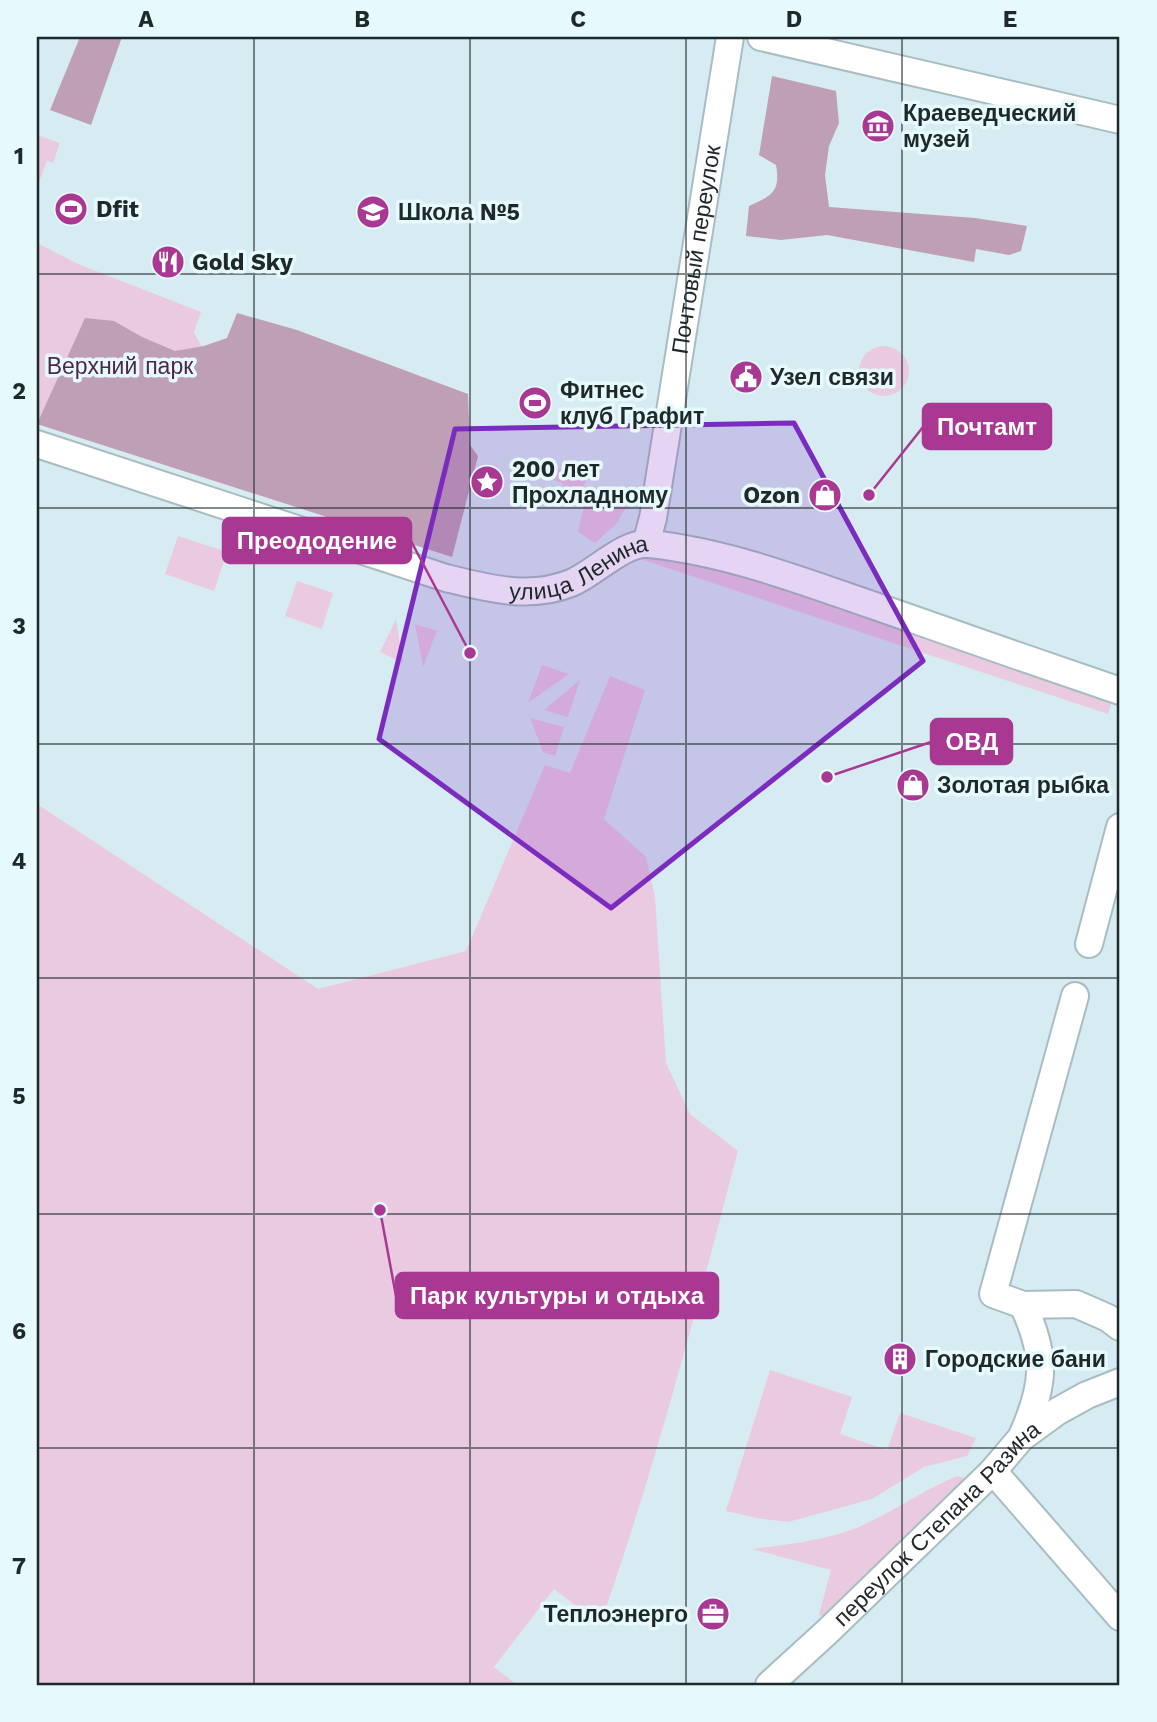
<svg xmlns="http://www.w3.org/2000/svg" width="1157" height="1722" viewBox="0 0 1157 1722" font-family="'Work Sans',sans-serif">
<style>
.green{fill:#eacae1}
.forest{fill:#be9fb5}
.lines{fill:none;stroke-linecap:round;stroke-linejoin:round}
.minor-casing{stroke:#a7bdc2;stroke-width:30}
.minor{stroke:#fff;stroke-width:26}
.marked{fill:#7b2cbf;fill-opacity:0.2;stroke:#7b2cbf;stroke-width:5;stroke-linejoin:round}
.grid{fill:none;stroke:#1f282a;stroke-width:2;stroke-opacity:0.55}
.labels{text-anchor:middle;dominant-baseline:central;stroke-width:7;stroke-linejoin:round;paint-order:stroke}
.poi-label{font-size:23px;font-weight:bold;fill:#1f282a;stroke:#e6f9fd;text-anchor:start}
.street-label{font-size:23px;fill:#1f282a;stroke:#e6f9fd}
.park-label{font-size:23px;fill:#512747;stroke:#e6f9fd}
.leader{fill:none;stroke:#a93893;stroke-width:2.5}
.callout-dot{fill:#a93893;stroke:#e6f9fd;stroke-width:2.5}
.callout{fill:#a93893;stroke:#a93893;stroke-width:2.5}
.callout-label{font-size:24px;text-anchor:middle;font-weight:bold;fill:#fff}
.neatline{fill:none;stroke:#1f282a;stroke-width:2.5}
.grid-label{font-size:23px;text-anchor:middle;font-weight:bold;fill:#1f282a}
</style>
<rect width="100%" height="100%" fill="#d6ecf2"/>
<path class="green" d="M37,135L60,143L53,163L47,161L37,187Z
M37,243L78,264L201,312L194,332L208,359L478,456L452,557L37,424Z
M859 371a25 25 0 1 1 50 0a25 25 0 1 1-50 0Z
M533,459L587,478L583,487L565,492L562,483L530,471Z
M633,494L617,523L595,543L578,532L584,506Z
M178,536L227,552L214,591L165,574Z
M645,549L789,584L1113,698L1108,714L628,555Z
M297,581L333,593L322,629L285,616Z
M396,619L403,663L380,652Z
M415,624L437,631L423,667Z
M542,665L569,674L528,703Z
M610,676L645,690L604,819L646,857L655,897L666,1063L690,1114L738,1151C696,1310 655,1470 600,1624L554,1589L494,1667L517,1685H37V804L318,989L466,951L545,765L570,773Z
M580,680L568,717L544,710Z
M530,718L564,727L555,756L543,752Z
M770,1370L852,1397L840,1434L887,1450L900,1413L976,1438L967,1456L924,1467L872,1499L788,1522L756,1518L726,1511Z
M957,1476L971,1480L830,1619L819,1615L831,1570L752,1549C786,1545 827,1540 859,1527C893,1512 923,1490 957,1476Z"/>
<path class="forest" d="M80,37H122L91,125L50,110Z
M772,76L836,91L839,123L829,146L825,175L829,207L975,218L1027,226L1021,251L1009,255L976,249L974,262L827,235L781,240L746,236L749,206C771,196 781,192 776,165L759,155Z
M237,313L297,330L468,394L470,445L478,456L452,557L37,424L85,318L114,321L142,337L175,351L204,346L227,338Z"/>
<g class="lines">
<defs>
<g id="minor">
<path d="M761,37L1120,120"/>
<path id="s1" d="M37,444L446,578C487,588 529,600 571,583C594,574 624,541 650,544C727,552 802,581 875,606C957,635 1038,663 1120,691"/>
<path id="s2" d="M646,544L653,518L730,37"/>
<path d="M1089,944L1120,827"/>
<path d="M1075,996L993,1294L1023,1305L1076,1304L1108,1318L1120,1327"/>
<path d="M1022,1436C1045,1385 1047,1356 1023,1305"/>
<path d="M993,1471L1120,1617"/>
<path id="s3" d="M769,1685L828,1631L993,1471L1021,1438L1058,1411L1087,1395L1120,1382"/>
</g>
</defs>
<use href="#minor" class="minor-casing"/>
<use href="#minor" class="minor"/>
</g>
<path class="marked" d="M794,423L923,661L611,908L379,739L455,429Z"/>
<path class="grid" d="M254,37V1685M470,37V1685M686,37V1685M902,37V1685M37,274H1120M37,508H1120M37,744H1120M37,978H1120M37,1214H1120M37,1448H1120"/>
<defs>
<symbol id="museum-disc" viewBox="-11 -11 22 22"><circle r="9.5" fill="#a93893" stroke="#e6f9fd"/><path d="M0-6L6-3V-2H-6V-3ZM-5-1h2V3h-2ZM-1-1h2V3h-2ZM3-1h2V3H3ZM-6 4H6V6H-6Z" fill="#fff"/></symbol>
<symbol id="stadium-disc" viewBox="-11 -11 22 22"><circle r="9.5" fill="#a93893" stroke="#e6f9fd"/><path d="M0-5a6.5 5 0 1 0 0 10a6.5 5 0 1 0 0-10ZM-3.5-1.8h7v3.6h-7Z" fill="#fff"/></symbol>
<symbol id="school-disc" viewBox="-11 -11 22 22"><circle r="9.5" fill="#a93893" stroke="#e6f9fd"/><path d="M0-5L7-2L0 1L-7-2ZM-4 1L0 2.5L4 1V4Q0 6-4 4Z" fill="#fff"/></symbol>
<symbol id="restaurant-disc" viewBox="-11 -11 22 22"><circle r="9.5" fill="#a93893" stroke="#e6f9fd"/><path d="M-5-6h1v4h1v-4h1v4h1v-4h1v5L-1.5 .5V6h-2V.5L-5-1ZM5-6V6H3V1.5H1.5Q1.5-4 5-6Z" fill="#fff"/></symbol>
<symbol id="civic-disc" viewBox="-11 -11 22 22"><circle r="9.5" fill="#a93893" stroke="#e6f9fd"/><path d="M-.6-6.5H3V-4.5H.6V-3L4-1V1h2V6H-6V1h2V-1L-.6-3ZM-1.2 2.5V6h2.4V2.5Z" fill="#fff"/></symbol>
<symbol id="sight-disc" viewBox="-11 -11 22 22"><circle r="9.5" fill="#a93893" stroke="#e6f9fd"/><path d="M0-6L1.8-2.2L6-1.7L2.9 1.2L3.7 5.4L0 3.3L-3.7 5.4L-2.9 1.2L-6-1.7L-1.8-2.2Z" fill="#fff"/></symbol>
<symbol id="shop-disc" viewBox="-11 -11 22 22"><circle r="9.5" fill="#a93893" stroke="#e6f9fd"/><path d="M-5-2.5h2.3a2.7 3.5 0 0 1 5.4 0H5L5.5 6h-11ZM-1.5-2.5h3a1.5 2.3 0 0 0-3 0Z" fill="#fff"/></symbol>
<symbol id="building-disc" viewBox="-11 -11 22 22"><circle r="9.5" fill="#a93893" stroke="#e6f9fd"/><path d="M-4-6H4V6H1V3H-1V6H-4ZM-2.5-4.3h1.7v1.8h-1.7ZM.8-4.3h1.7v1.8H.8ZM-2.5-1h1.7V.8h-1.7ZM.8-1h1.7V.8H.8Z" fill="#fff"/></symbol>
<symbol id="office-disc" viewBox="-11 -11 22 22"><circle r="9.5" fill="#a93893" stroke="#e6f9fd"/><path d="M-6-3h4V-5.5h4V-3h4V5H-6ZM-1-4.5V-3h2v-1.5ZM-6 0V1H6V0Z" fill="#fff"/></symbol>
</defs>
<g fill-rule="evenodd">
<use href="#museum-disc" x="859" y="107" width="38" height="38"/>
<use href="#stadium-disc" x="52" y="190" width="38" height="38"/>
<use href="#school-disc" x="354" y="193" width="38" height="38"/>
<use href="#restaurant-disc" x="149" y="243" width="38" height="38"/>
<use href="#civic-disc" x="727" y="358" width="38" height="38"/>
<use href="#stadium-disc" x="516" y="384" width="38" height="38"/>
<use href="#sight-disc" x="468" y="463" width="38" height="38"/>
<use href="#shop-disc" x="806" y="476" width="38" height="38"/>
<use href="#shop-disc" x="894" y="766" width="38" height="38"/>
<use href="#building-disc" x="881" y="1340" width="38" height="38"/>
<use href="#office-disc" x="694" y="1595" width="38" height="38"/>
</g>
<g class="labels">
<g class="poi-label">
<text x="903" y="113">Краеведческий<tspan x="903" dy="26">музей</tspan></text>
<text x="96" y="209">Dfit</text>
<text x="398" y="212">Школа №5</text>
<text x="192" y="262">Gold Sky</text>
<text x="770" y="377">Узел связи</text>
<text x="560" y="390">Фитнес<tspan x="560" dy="26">клуб Графит</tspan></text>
<text x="512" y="469">200 лет<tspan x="512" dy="26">Прохладному</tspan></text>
<text x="800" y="495" text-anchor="end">Ozon</text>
<text x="937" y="785">Золотая рыбка</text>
<text x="925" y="1359">Городские бани</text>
<text x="688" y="1614" text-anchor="end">Теплоэнерго</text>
</g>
<g class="street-label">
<text stroke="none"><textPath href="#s2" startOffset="299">Почтовый переулок</textPath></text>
<text stroke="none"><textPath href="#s1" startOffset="570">улица Ленина</textPath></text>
<text stroke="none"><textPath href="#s3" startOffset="233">переулок Степана Разина</textPath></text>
</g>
<g class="park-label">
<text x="120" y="366">Верхний парк</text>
</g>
</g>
<path class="leader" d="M869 495L923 427M470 653L411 541M827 777L931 742M380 1210L396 1296"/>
<g class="callout-dot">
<circle cx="869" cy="495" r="7"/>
<circle cx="470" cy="653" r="7"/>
<circle cx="827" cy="777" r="7"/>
<circle cx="380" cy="1210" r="7"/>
</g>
<g class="callout">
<rect x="923" y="404" width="128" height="45" rx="7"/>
<rect x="223" y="518" width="188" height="45" rx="7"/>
<rect x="931" y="719" width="81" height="45" rx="7"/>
<rect x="396" y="1273" width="322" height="45" rx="7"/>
</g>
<g class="callout-label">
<text x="987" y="435">Почтамт</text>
<text x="317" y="549">Преододение</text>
<text x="972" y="750">ОВД</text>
<text x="557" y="1304">Парк культуры и отдыха</text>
</g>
<rect width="1157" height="1722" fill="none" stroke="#e6f9fd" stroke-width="77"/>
<rect x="38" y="38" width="1080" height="1646" class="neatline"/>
<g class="grid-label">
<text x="146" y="27">A</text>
<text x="362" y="27">B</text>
<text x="578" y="27">C</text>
<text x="794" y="27">D</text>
<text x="1010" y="27">E</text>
<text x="19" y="164">1</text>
<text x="19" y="399">2</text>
<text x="19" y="634">3</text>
<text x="19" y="869">4</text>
<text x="19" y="1104">5</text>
<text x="19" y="1339">6</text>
<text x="19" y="1574">7</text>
</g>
</svg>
